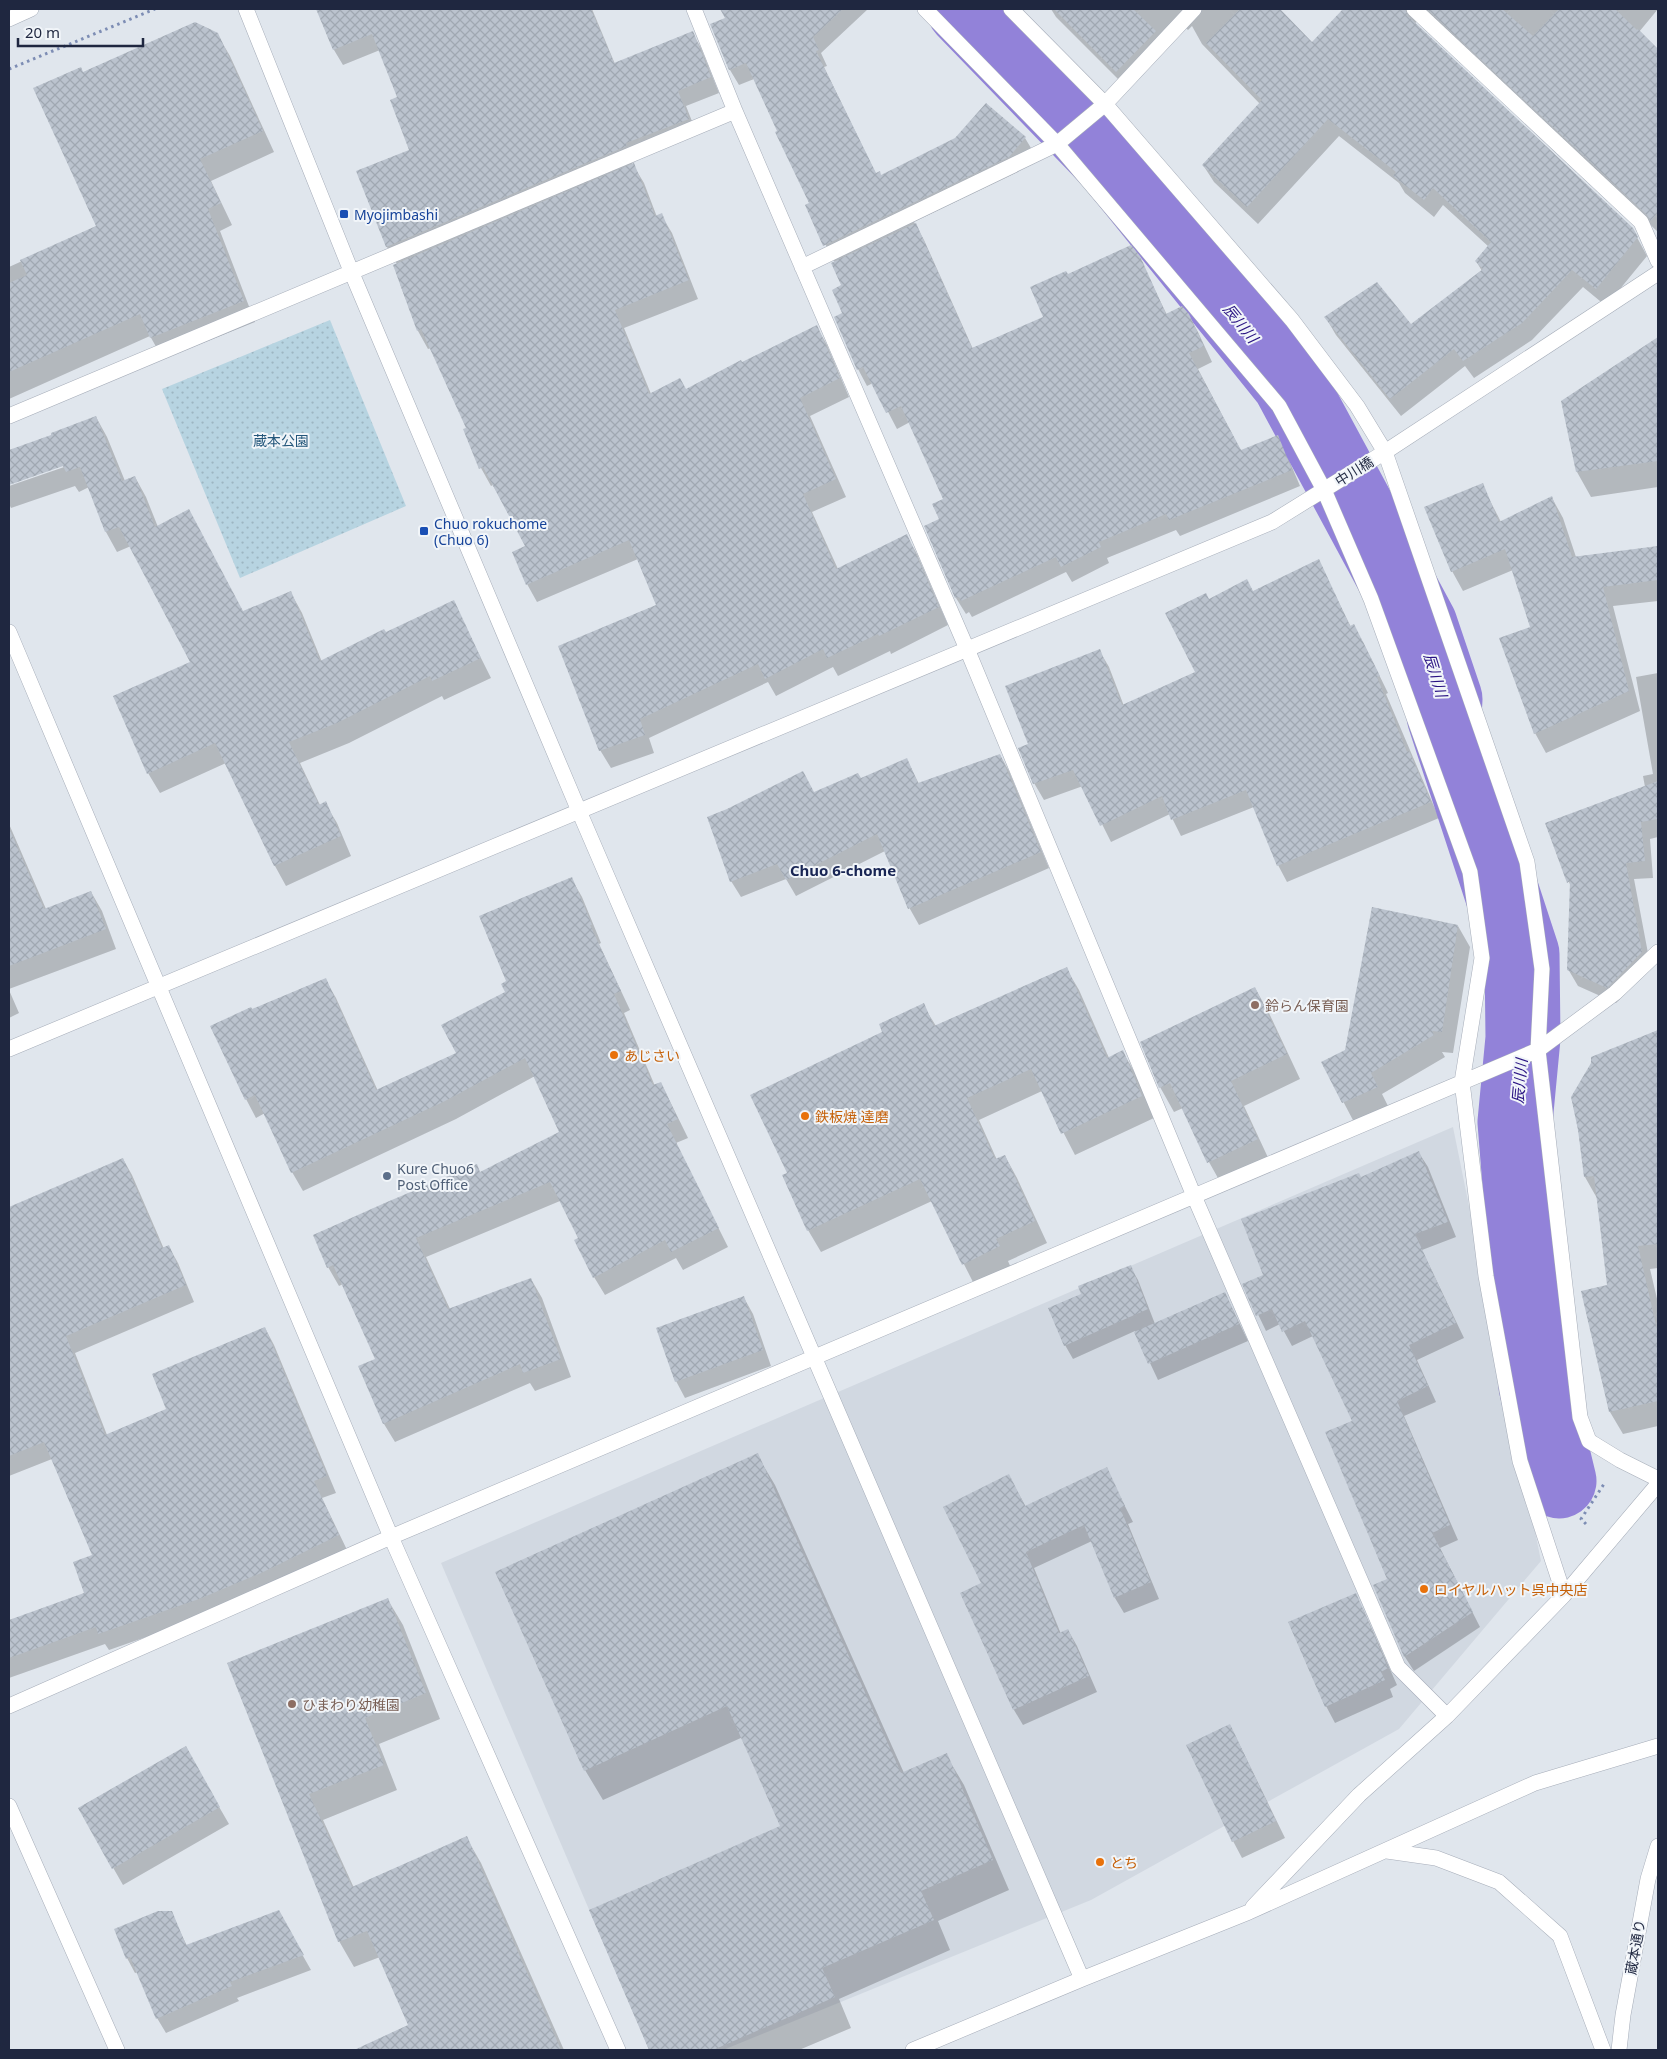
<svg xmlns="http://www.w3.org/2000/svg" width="1667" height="2059" viewBox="0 0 1667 2059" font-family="'Noto Sans','Noto Sans JP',sans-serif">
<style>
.built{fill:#d1d8e1}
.green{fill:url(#green-dots)}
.shadow{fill:#0003}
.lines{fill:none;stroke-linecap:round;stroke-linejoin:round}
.river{stroke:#9282d9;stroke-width:75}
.building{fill:url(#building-cross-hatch)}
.minor-casing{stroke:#a6adb9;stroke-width:16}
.path{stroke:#7d8db4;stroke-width:3;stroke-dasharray:2.5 4;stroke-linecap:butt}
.minor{stroke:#fff;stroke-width:15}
.transit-dot{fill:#1a4fb4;stroke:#f1f5f9;stroke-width:2}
.education-dot{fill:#8d6e63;stroke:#f1f5f9;stroke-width:2}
.food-dot{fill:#e8710a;stroke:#f1f5f9;stroke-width:2}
.service-dot{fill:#5c6f8a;stroke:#f1f5f9;stroke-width:2}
.labels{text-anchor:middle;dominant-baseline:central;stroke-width:4;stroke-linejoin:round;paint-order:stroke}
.transit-label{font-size:14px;fill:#164399;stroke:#f1f5f9;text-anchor:start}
.park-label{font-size:14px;fill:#24577b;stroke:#f1f5f9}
.street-label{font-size:14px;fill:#1f2740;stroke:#f1f5f9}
.education-label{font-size:14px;fill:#785e54;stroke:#f1f5f9;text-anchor:start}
.food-label{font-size:14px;fill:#c56008;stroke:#f1f5f9;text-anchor:start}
.service-label{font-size:14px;fill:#4e5e75;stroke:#f1f5f9;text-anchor:start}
.water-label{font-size:15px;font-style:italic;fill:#281282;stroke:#f1f5f9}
.neighbourhood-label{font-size:15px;font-weight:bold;fill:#182554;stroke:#f1f5f9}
</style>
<defs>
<pattern id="green-dots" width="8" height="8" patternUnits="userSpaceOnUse" patternTransform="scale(1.25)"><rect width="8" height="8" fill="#b7d4e1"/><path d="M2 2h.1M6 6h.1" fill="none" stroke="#9db6c2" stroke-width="1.8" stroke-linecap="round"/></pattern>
<pattern id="building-cross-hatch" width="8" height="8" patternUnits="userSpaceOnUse" patternTransform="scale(1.25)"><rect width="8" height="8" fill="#bbc3ce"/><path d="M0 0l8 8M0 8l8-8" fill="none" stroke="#a0a8b2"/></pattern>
</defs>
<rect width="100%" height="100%" fill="#e0e6ed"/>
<path class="built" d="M1453,1127L1541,1561L1399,1729L1091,1900L723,2050H649L441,1563Z"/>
<path class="green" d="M330,320L406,506L240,578L162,389Z"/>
<path class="shadow" d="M318,9H592L615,64L692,32L701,48L719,93L686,106L697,134L634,159L635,162L632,163L644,183L657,217L661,215L672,233L698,299L624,328L651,394L686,390L817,327L827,345L849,397L810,416L846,497L812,512L838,569L907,536L917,554L948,625L891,654L890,651L838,676L833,667L776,696L768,682L649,738L654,753L611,768L600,750L657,606L638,559L537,602L527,584V547L493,485L491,486L481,468L465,430L467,429L431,348L428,349L418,331L400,284H401L397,264L387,247L358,171L411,150L398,98L380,50L343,65L334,50Z
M722,9H868L821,53L827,66L824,67L876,174L881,177L1025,138L1034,153L1018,172L914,222L924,240L973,349L1045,318L1068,275L1139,257L1167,315H1188L1198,332L1212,362L1198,369L1241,451L1277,436L1286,453L1300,486L1180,536L1176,530L1107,558L1109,563L1072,582L1066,572L972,617L969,612L966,614L956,598L926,527L941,519L944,500L910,422L897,429L873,383L867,386L858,369L843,314V285L835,263L806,206L811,203L754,79L739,85L730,70L712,25L727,18Z
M1051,9H1278L1312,44L1345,9H1658L1639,32L1658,51V232L1432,20H1417L1415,24L1632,228L1647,256L1606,306L1583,287L1532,340L1474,378L1465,366L1401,416L1336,335L1326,318L1411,325L1482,271L1476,261L1489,247L1443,205L1434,217L1405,193L1399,183L1339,136L1258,224L1214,182L1203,165L1260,104L1202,44L1192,26L1188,30L1186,28L1127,88L1056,17Z
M217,34L230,56L274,152L211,181L232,225L220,231L255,322L163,359L150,336L9,399V267L97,227L83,73Z
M1649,344L1658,347V487L1591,497L1577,472L1562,402Z
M96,417L107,437L125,481L135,477L146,497L158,527L243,613L291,593L302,613L322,662L453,602L491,678L444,700L442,696L349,743L300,763L320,805L325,803L337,823L351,856L286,886L275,866L226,763L160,793L148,773L115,697L192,662L131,546L117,552L106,532L89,487L79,492L75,486L11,508L9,504V486L70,465L69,463L9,484V451L53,436Z
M1482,485L1501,522L1552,498L1563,518L1576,557L1658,547V601L1613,606L1640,711L1546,753L1535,733L1531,628L1513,570L1463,591L1452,571Z
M1318,561L1351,627L1363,642L1388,693L1386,694L1439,818L1287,882L1278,865L1254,807L1181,836L1170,814L1111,842L1083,786L1044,800L1034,783L1029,745L1099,650L1109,667L1124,706L1196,673L1209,600L1253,592Z
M1658,673V837L1650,839L1653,878L1634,879L1651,969L1616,1003L1578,986L1568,969L1571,887L1546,824L1645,787L1643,776L1653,774L1636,677Z
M1000,755L1009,771L1049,868L919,925L910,909L885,851L796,896L786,879L741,897L731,881L814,794L861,780L907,760L919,784Z
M9,824L46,909L91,892L102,911L116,949L9,989Z
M571,878L582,897L601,943L599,944L630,1010L624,1013L655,1086L661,1083L688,1138L676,1143L728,1247L683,1270L676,1258L605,1295L594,1277L579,1238L560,1201L426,1257L450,1309L531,1279L542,1298L571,1377L535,1391L530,1383L395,1442L384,1424L360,1367L377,1360L343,1284L339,1286L328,1267L481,1174L561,1132L535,1076L456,1119L303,1191L292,1172L265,1113L256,1118L246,1099L251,1011L325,979L336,998L378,1091L458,1054L506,993L508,982Z
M1458,926L1470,947L1453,1053L1442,1052L1445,1057L1382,1094L1389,1108L1355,1124L1323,1063L1347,1051Z
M1066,968L1079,990L1109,1058L1123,1052L1135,1073L1154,1118L1075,1155L1042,1091L979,1120L997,1160L1005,1156L1017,1178L1047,1243L1008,1261L1011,1268L975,1286L932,1201L821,1252L808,1230L788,1173L884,1032L923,1005L936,1026Z
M1255,988L1269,1013L1300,1079L1244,1106L1271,1164L1223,1187L1209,1162L1183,1108L1174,1112L1160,1087Z
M9,990L19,1013L9,1018Z
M1658,1029V1268L1650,1269L1658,1303V1426L1623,1434L1610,1412L1608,1286L1598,1200L1585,1177L1579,1129Z
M1419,1153L1428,1167L1456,1237L1422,1250L1464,1338L1417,1360L1436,1402L1404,1416L1458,1540L1440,1548L1480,1627L1414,1671L1405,1657L1374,1586L1389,1579L1354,1422L1313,1336L1292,1346L1280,1324L1266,1331L1244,1285L1264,1276L1361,1178Z
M123,1159L132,1175L164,1249L169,1247L178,1263L194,1302L75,1353L107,1435L168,1409L265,1328L274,1345L336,1493L322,1498L348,1552L209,1615L109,1650L105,1644L9,1678V1621L85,1594L93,1556L52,1459L9,1476V1208Z
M1130,1266L1138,1280L1155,1324L1225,1293L1248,1341L1158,1380L1135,1331L1073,1359L1065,1345L1082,1294Z
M744,1298L753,1314L771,1366L685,1398L676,1381Z
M757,1455L775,1485L904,1773L946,1755L964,1785L1009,1890L938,1921L950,1950L839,1999L851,2028L799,2050H650L591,1910L782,1827L743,1737L603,1800L585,1770Z
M1106,1469L1133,1522L1128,1524L1159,1599L1124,1613L1115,1598L1092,1541L1034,1568L1061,1634L1068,1630L1077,1646L1097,1692L1023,1725L1014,1710L961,1593L983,1584L1009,1476L1026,1507Z
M1355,1594L1364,1611L1397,1685L1390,1689L1393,1697L1335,1723L1326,1706Z
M388,1600L403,1625L440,1719L379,1744L397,1790L323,1820L354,1888L466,1837L481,1863L564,2050H357L410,2026L380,1957L354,1967L339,1941L229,1664Z
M1230,1725L1285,1838L1242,1858L1233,1841Z
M185,1748L229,1824L123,1885L79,1808Z
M171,1912L187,1946L278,1912L311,1970L237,1998L239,2001L166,2033L157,2018L138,1972L135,1973L127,1958Z"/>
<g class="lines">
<path class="river" d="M964,9L1112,162L1289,382L1420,625L1445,699L1444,716L1522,954L1523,1038L1515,1122L1536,1386L1559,1481"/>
</g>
<path class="building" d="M316,9H591L614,63L693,31L711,77L678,91L689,119L626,143L627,146L386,247L356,171L409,150L390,100L397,97L372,34L333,50Z
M720,9H843L813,37L819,50L816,51L876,173L880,171L881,175L955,138L986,103L1026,137L1009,157L823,246L805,205L809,203L775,132L777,131L746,63L729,70L710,24L725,18Z
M1054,9H1133L1156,31L1116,72Z
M1240,9H1280L1312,42L1343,9H1405L1408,16L1633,228L1638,237L1596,289L1572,270L1522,323L1463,361L1454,349L1390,399L1324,317L1377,282L1411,324L1483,269L1475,261L1491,242L1433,188L1424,200L1393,176L1396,172L1328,119L1247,207L1202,165L1262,100L1206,43Z
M1427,9H1502L1533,36L1559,9H1615L1637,30L1638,29L1658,49V212L1651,221L1647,215Z
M195,22L218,33L263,131L200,159L221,203L208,209L244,301L150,338L140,314L9,372V283L27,275L20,260L96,226L33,88L81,67L83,72Z
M634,163L655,216L662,213L689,280L615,310L649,394L680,378L686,389L741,360L742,362L817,325L840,378L800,398L836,479L803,494L836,569L907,534L939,607L879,636L878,634L827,658L823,649L765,679L758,664L640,719L645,735L599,751L558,646L656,605L629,540L526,585L512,552L525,546L483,467L479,469L463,429L466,428L421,329L417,331L393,265Z
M916,223L972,348L1043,317L1030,287L1066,271L1068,274L1131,245L1140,256L1166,314L1182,306L1189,314L1204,346L1189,353L1241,450L1278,435L1292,470L1169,520L1166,514L1099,542L1101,547L1061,567L1056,557L961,601L959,597L955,598L924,526L939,519L932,504L943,499L901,406L886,413L863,367L857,370L834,317L842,313L832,290L841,285L831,263Z
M1658,337V461L1576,472L1561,401Z
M96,416L122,481L135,476L155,527L189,509L243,611L291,591L320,661L384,629L386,632L454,600L481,658L432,681L430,676L337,723L289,742L319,805L326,801L341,836L274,866L215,743L147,774L113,696L190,662L119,527L105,532L80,467L66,472L63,466L9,485V450L51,435V433Z
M1483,483L1499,522L1552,496L1572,557L1658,546V580L1603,587L1629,691L1534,734L1499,638L1530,627L1505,549L1451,572L1424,507Z
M1319,559L1350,626L1354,624L1380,676L1377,677L1407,752L1409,751L1431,802L1277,866L1246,790L1171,820L1162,796L1100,826L1073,770L1033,784L1018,748L1028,744L1005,686L1100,649L1122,705L1195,672L1165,613L1206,593L1209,599L1247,579L1253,591Z
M1000,754L1041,852L908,909L877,834L786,880L777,864L730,882L707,817L727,809L803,771L814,792L858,773L861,778L907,758L918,783Z
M1658,781V819L1641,822L1645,861L1626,863L1642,952L1607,988L1567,970L1570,881L1567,883L1545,823Z
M9,828L44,909L91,891L106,929L9,966Z
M572,877L592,925H590L621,991L614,994L653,1085L661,1082L678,1119L667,1124L719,1228L671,1252L665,1240L593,1278L574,1240L578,1238L550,1182L416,1238L448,1309L531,1278L561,1359L523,1373L520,1364L383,1424L358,1366L375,1359L333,1265L327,1268L313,1235L387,1202L477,1164L480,1172L559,1132L525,1058L445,1101L291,1173L255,1095L245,1100L210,1026L251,1007L252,1009L326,978L376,1090L456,1053L441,1025L505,992L501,984L506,981L479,916Z
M1372,907L1458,925L1442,1032L1432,1031L1434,1035L1371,1073L1378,1087L1342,1103L1321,1062L1345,1050Z
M1067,967L1107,1058L1123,1050L1142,1096L1061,1134L1031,1069L967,1098L995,1159L1005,1155L1035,1221L996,1239L1000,1246L962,1265L920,1179L807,1231L782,1175L787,1173L750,1095L882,1032L879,1024L924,1003L934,1026Z
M1255,987L1287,1054L1231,1081L1258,1139L1207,1163L1170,1083L1159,1088L1140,1042Z
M1658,1030V1244L1638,1246L1658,1334V1401L1609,1412L1581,1291L1607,1285L1594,1176L1584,1177L1578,1130L1571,1097L1591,1063V1057Z
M1419,1151L1448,1222L1415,1234L1456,1323L1409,1345L1428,1386L1397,1401L1450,1525L1432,1533L1473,1612L1404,1657L1373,1585L1387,1579L1325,1432L1352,1421L1305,1321L1282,1332L1272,1309L1256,1316L1242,1284L1263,1275L1241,1219L1359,1173L1361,1177Z
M123,1158L162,1248L169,1245L186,1285L66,1336L105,1435L166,1409L152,1374L265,1327L327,1476L314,1481L339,1535L261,1573L199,1599L98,1634L96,1627L9,1658V1620L84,1593L73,1562L92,1555L44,1442L9,1456V1207Z
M1131,1265L1148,1309L1064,1346L1048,1308L1081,1294L1078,1286Z
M1225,1292L1239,1324L1148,1364L1134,1332Z
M744,1296L763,1350L675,1382L656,1328Z
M758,1453L901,1773L947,1753L993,1860L921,1891L934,1920L822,1968L835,1997L713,2050H649L589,1910L780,1826L727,1706L584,1771L495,1572Z
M1107,1467L1125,1506L1120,1508L1151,1582L1114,1598L1084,1525L1026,1552L1059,1633L1068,1629L1089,1676L1013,1710L960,1593L981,1583L943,1507L1009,1474L1025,1506Z
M1356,1593L1388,1668L1381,1672L1385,1680L1325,1707L1288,1622Z
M388,1598L426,1693L365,1718L384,1765L309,1794L352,1887L467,1836L561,2050H354L408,2025L367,1931L338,1942L227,1663Z
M1230,1724L1276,1821L1232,1842L1186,1745Z
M186,1746L220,1807L112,1869L78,1808Z
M279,1910L304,1955L230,1982L232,1986L156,2019L130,1957L126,1959L114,1929L158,1911H172L186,1945Z"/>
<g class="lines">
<defs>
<path id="minor" d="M246,9L351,271L579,811L1082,1979
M694,9L735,111L967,649L1194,1196L1398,1667L1447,1716
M925,9L1057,144L1279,406L1324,490L1371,599L1470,872L1482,958L1462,1082L1486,1276L1520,1461L1564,1595
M1011,9L1105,104L1292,320L1357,406L1385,452L1527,862L1542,969L1538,1050L1580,1417L1589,1441L1620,1460L1658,1479
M1414,9L1641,222L1658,261
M9,19L31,9
M802,267L1057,144L1105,104L1194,9
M9,416L735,111
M9,632L391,1537L618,2050
M9,1049L1272,522L1385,452L1658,273
M9,1706L391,1537L1538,1050L1615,993L1658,952
M9,1806L117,2050
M1387,1851L1436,1858L1499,1882L1560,1936L1603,2050
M1253,1907L1359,1795L1447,1716L1564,1595L1658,1484
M913,2050L1082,1979L1249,1912L1535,1783L1658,1746
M1619,2050L1623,2015L1648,1879L1658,1846"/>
</defs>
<use href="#minor" class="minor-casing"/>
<path class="path" d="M9,69L155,9
M1586,1524L1581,1519L1604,1484"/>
<use href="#minor" class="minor"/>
</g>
<g class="transit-dot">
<rect x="339" y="209" width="10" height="10" rx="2.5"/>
<rect x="419" y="526" width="10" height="10" rx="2.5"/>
</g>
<g class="education-dot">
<circle cx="1255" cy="1005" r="5"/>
<circle cx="292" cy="1704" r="5"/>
</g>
<g class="food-dot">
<circle cx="614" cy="1055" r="5"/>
<circle cx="805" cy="1116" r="5"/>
<circle cx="1424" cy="1589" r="5"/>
<circle cx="1100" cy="1862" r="5"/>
</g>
<circle class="service-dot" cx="387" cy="1176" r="5"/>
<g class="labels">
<g class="transit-label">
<text x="354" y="214">Myojimbashi</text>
<text x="434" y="523">Chuo rokuchome<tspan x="434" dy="16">(Chuo 6)</tspan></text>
</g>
<g class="park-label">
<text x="281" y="440">蔵本公園</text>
</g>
<g class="street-label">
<text transform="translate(1354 471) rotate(-32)">中川橋</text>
<text transform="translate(1635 1947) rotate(-80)">蔵本通り</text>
</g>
<g class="education-label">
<text x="1265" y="1005">鈴らん保育園</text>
<text x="302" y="1704">ひまわり幼稚園</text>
</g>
<g class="food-label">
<text x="624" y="1055">あじさい</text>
<text x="815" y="1116">鉄板焼 達磨</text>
<text x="1434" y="1589">ロイヤルハット呉中央店</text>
<text x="1110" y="1862">とち</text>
</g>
<g class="service-label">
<text x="397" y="1168">Kure Chuo6<tspan x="397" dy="16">Post Office</tspan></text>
</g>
<g class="water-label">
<text transform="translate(1241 323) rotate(51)">辰川川</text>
<text transform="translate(1436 675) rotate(73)">辰川川</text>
<text transform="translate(1519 1081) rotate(-85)">辰川川</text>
</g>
<g class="neighbourhood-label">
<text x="843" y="870">Chuo 6-chome</text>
</g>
</g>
<rect width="1667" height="2059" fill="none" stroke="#1f2740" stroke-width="20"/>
<path d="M18 38v8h125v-8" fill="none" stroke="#1f2740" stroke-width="2.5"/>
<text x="25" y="38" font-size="15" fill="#1f2740" stroke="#f1f5f9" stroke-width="4" paint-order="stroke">20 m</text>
</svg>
